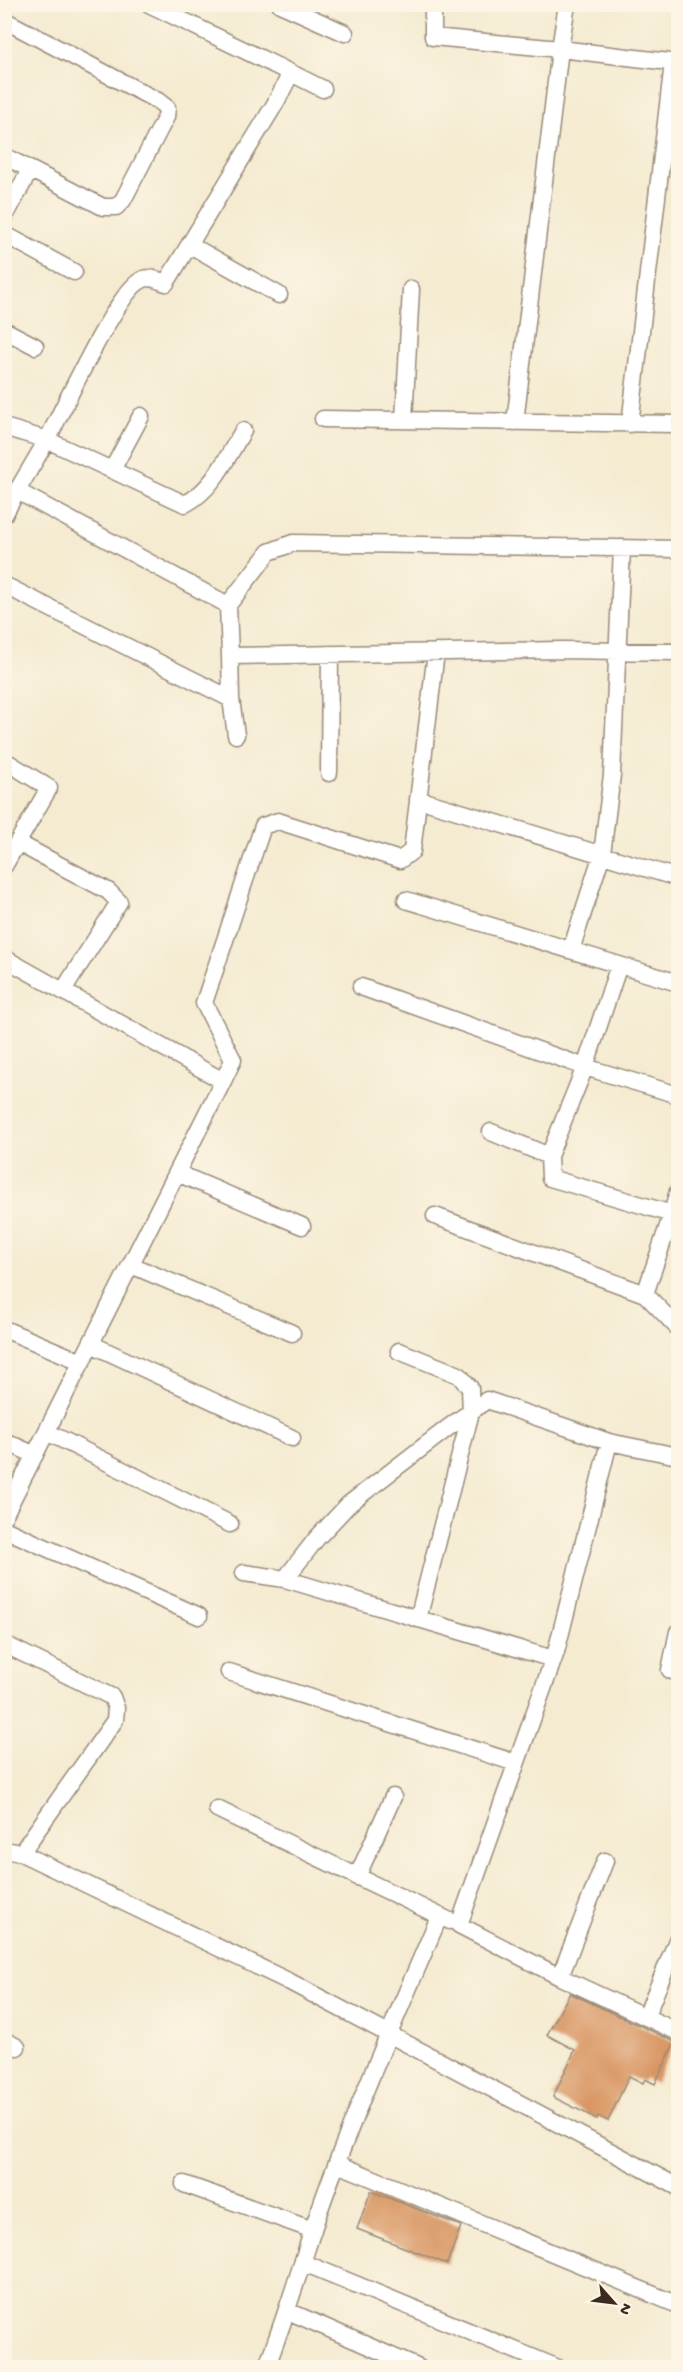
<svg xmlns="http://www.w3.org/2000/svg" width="683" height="2372" viewBox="0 0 683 2372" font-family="'Gochi Hand',sans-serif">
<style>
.building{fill:#d89461}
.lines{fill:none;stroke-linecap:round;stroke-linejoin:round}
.minor-casing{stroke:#988a78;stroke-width:19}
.minor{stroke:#fff;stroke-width:16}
</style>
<rect width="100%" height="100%" fill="#fcf5e5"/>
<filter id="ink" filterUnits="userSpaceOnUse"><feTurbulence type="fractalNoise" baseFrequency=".0167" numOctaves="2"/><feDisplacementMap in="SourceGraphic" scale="12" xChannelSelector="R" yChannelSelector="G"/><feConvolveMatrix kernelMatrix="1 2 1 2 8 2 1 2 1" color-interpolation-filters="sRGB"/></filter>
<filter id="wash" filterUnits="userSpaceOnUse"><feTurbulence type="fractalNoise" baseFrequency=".008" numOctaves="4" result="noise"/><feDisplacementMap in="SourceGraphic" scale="24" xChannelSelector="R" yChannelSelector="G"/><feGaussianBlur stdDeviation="1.35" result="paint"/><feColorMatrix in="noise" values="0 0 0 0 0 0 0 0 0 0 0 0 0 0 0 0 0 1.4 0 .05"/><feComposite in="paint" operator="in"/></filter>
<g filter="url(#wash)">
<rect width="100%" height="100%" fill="#f4ebd1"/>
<g id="blocks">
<path class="building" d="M570,1993L675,2042L655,2084L645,2079L643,2083L629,2076L608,2121L598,2116L597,2119L553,2097L575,2050L547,2035Z
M371,2191L461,2226L447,2264L357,2229Z"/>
</g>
</g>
<g filter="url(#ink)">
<use href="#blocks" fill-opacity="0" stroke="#988a78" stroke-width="1.5"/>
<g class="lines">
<defs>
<path id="minor" d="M149,4L291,73L275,104L166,283C157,280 148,275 140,281C116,294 63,410 47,440L185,504C213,490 227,457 243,431
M280,4L345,33
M433,4V37L560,49L515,422
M567,4L560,49L678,63
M4,20L158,101L167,108L166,117L123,200L116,207H103L4,156
M291,73L323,89
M4,218L30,170
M4,234L74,272
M190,245L279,295
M4,330L35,346
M323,419L678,424
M404,420L411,289
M630,424L673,63
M4,427L47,440L17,491
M112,470L141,416
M4,515L17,491L228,605L230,656L563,650L678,652
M4,585L231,699L230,656
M228,605L269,552L293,543L678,549
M231,699L236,735
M4,760L49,788L4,866
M329,773L330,654
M418,799L678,878
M18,843L108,891L119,902L63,991
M406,900L678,983
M571,950L602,854L612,775L622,548
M4,958L223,1081L233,1060L204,1003L263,826L278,821L400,860L412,851L436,652
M619,965L585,1067L549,1156L550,1178L672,1214L678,1191
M361,987L585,1067L678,1095
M491,1132L549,1156
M177,1173L302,1226
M435,1216L645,1294L672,1214L678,1216
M131,1265L292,1333
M645,1294L678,1328
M4,1329L82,1362
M91,1344L292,1438
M399,1351L459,1375L470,1388L471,1412L418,1619
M47,1432L230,1524
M4,1441L35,1455
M678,1456L609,1442L556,1652L459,1925L560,1977L678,2032
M4,1516L223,1081
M4,1529L199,1616
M244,1573L285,1579
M678,1632L670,1670L678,1673
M4,1644L112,1697L116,1708L115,1720L21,1853
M553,1659L285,1579L317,1538L349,1504L449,1427L487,1400L609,1442
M229,1672L516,1763
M217,1809L450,1921
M4,1850L21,1853L290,1982L678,2187
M357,1877L393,1797
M560,1977L605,1861
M646,2016L678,1938
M4,2040L17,2047
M338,2164L678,2305
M184,2184L313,2230
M304,2263L558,2368
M288,2311L419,2368
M266,2368C284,2322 298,2276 313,2229C349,2123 395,2020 439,1917"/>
</defs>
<use href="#minor" class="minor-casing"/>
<use href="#minor" class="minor"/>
</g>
</g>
<rect width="683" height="2372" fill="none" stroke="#fcf5e5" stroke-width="24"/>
<g transform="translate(614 2303) rotate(118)" stroke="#fcf5e5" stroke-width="4.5" paint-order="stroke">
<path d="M0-4.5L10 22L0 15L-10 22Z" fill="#3b2a1e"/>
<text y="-9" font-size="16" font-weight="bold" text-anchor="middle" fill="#3b2a1e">N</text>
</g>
</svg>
